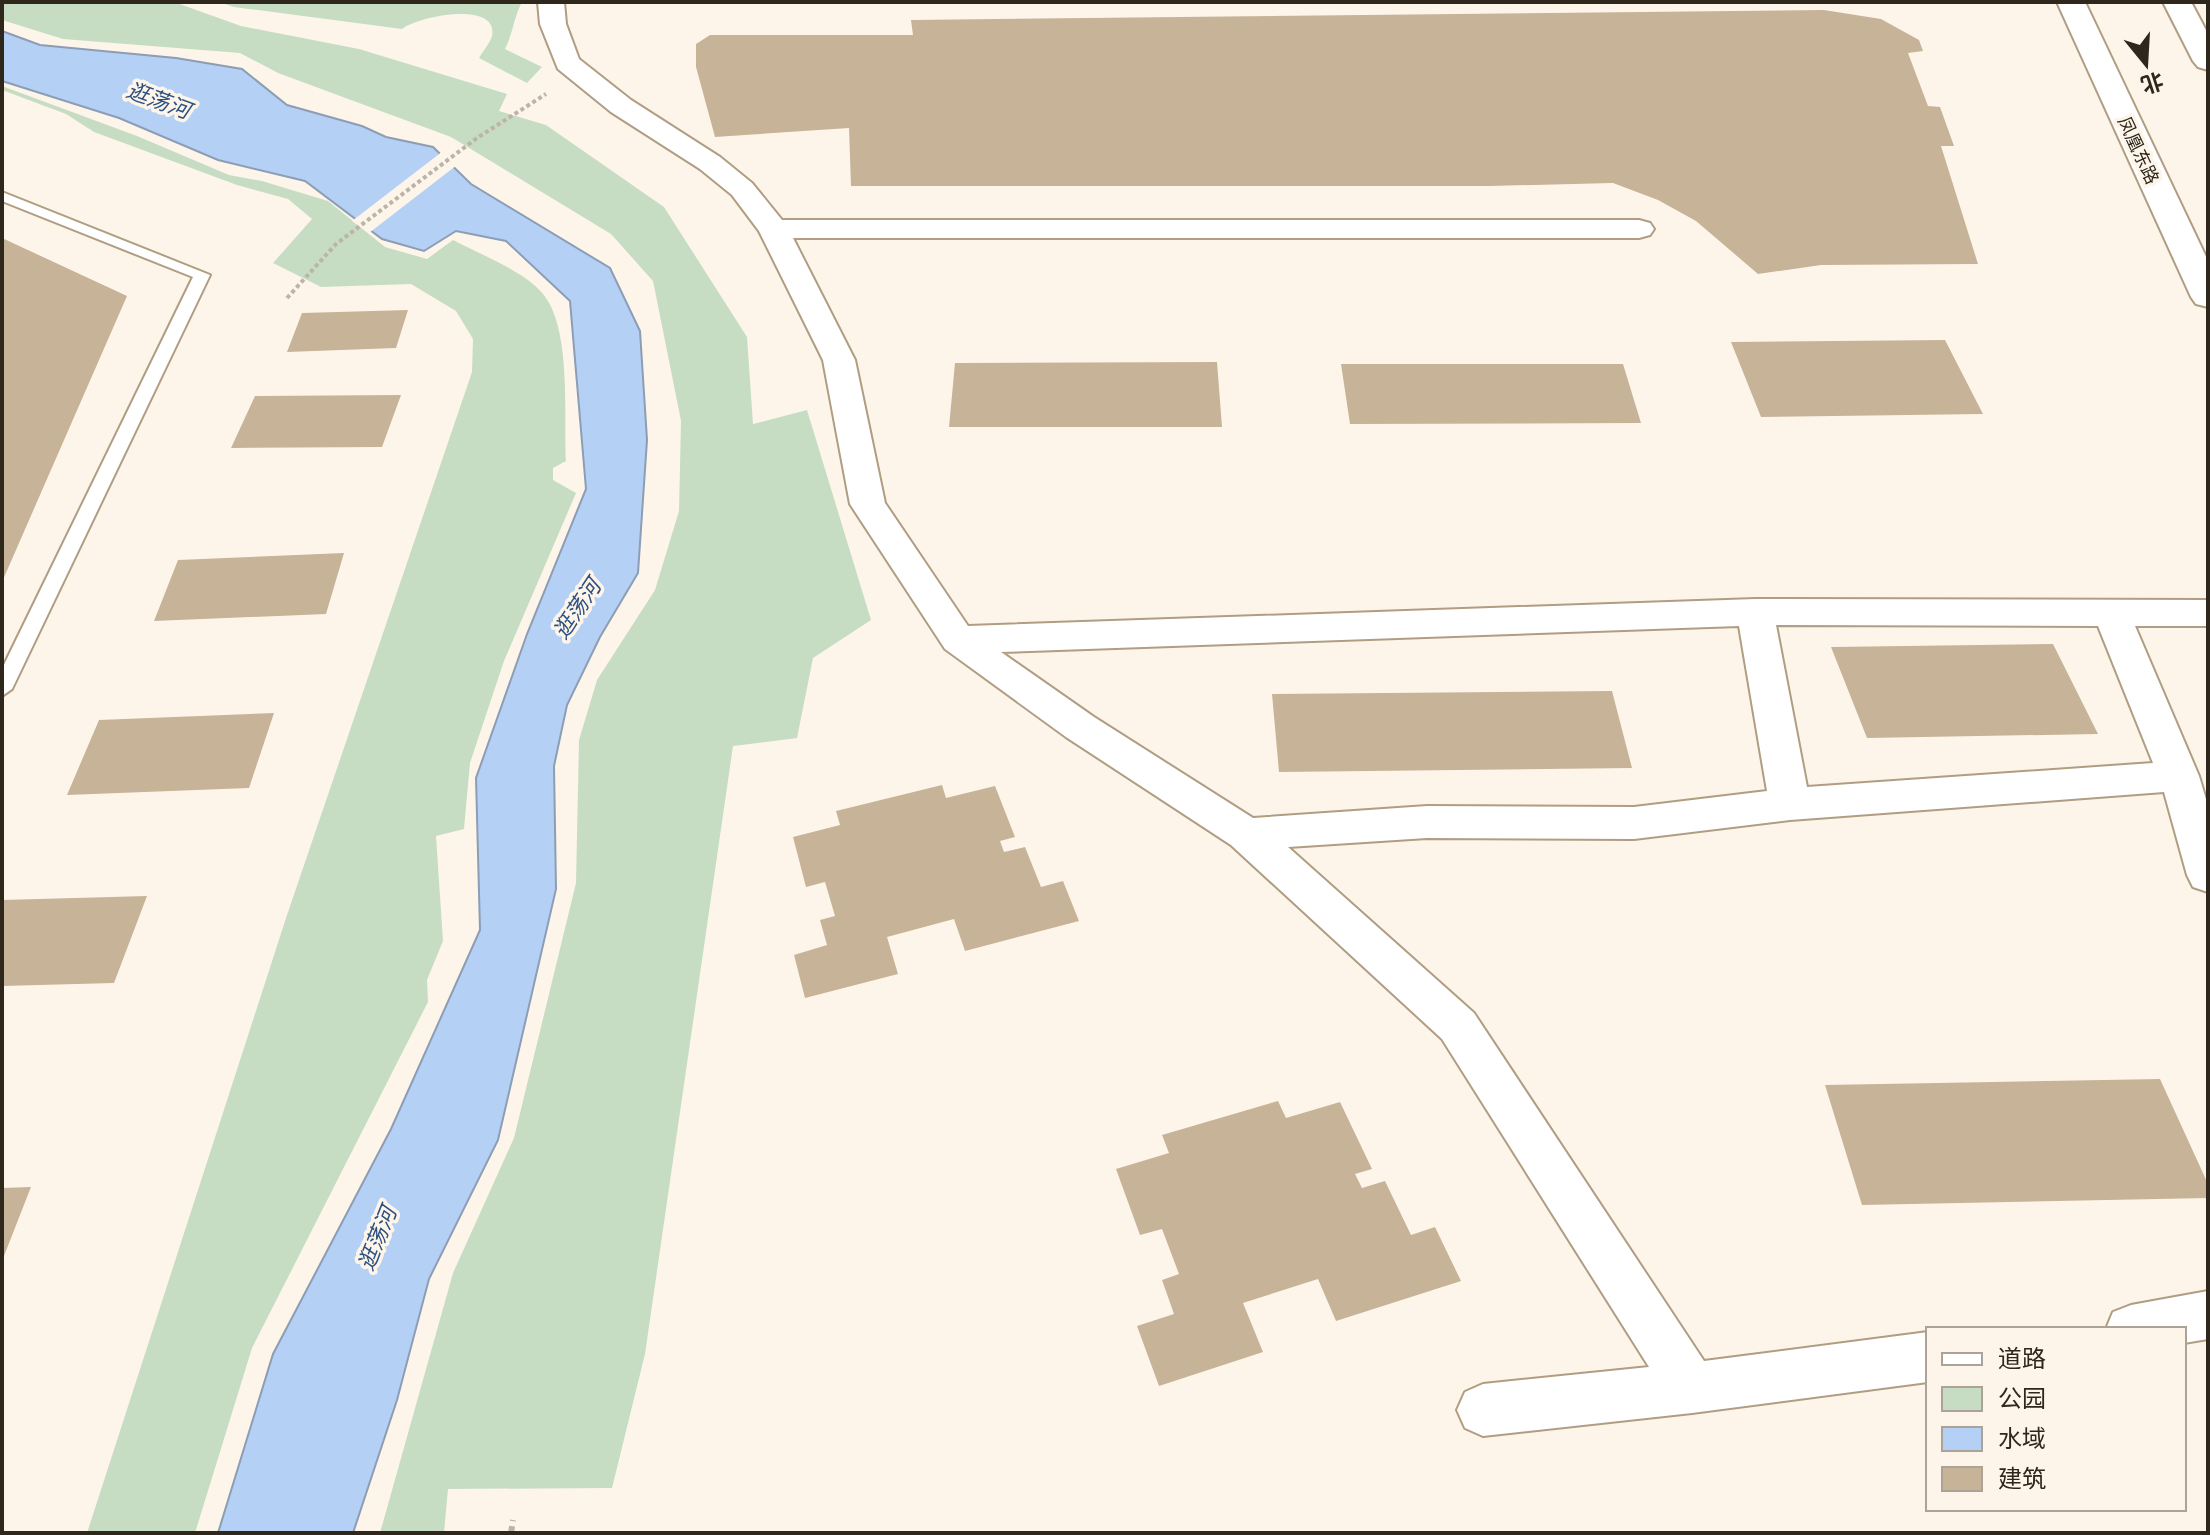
<svg xmlns="http://www.w3.org/2000/svg" width="2210" height="1535" viewBox="0 0 2210 1535" font-family="Barlow,'Noto Sans SC',sans-serif">
<style>
.green{fill:#c6ddc3}
.water{fill:#b4d0f5;stroke:#8c9db4;stroke-width:2}
.pier{fill:#fef5ea}
.building{fill:#c7b398}
.lines{fill:none;stroke-linecap:round;stroke-linejoin:round}
.lane-casing{stroke:#b09d82;stroke-width:4}
.street-casing{stroke:#b09d82;stroke-width:4}
.secondary-casing{stroke:#b09d82;stroke-width:4}
.path-far1{stroke:#bcb4a9;stroke-width:4;stroke-dasharray:4 3;stroke-linecap:butt}
.path{stroke:#bcb4a9;stroke-width:6;stroke-dasharray:7 5;stroke-linecap:butt}
.lane{fill:#fff;fill-rule:evenodd}
.street{fill:#fff;fill-rule:evenodd}
.secondary{fill:#fff;fill-rule:evenodd}
.labels{text-anchor:middle;dominant-baseline:central;stroke-width:7;stroke-linejoin:round;paint-order:stroke}
.far-street-label{font-size:18px;fill:#2f271c;stroke:#fef5ea}
.water-label{font-size:22px;font-style:italic;fill:#2c5181;stroke:#fef5ea}
</style>
<rect width="100%" height="100%" fill="#fef5ea"/>
<path class="green" d="M2,2H174L241,26L359,49L507,94L499,111L546,125L664,207L747,337L753,424L807,410L871,620L813,658L797,738L733,746L645,1354L612,1488L448,1489L444,1533H380L453,1273L514,1138L576,883L579,740L597,680L655,590L679,511L681,421L653,281L611,234L451,137L278,73L240,53L63,39L2,20Z
M219,2H522C514,17 513,33 505,49L542,67L527,83L479,58C483,51 490,43 492,36C499,0 418,16 402,29L234,7Z
M2,86L137,136L229,175L262,181L328,201L385,247L427,259L453,240C479,254 530,273 546,298C571,334 564,417 566,461L553,468V480L576,493L504,661L470,763L464,829L436,836L443,941L427,980L428,1002L252,1348L195,1533H87L286,918L472,372L473,339L456,311L411,284L321,287L273,263L312,219L288,199L237,185L94,132L66,114L2,90Z"/>
<path class="water" d="M2,31L40,45L176,58L242,69L287,105L362,126L386,137L433,147L471,184L610,268L640,331L647,440L638,573L600,637L567,705L554,766L556,889L498,1140L429,1279L397,1400L353,1533H218L273,1354L391,1129L480,930L476,778L527,634L586,489L570,301L506,241L456,231L424,251L382,239L305,181L218,160L119,118L2,81Z"/>
<path class="pier" d="M443,151L457,165L369,233L352,221Z"/>
<path class="building" d="M1824,10L1881,19L1919,40L1923,51L1908,53L1928,106L1940,107L1954,146H1941L1978,264L1821,265L1758,274L1696,221L1658,200L1613,183L1490,186H851L849,128L715,137L696,67V44L710,35H913L911,20Z
M2,238L127,296L2,582Z
M408,310L396,348L287,352L302,313Z
M1945,340L1983,414L1761,417L1731,342Z
M1217,362L1222,427H949L955,363Z
M1341,364H1623L1641,423L1350,424Z
M401,395L382,447L231,448L255,396Z
M344,553L326,614L154,621L178,560Z
M2053,644L2098,734L1867,738L1831,647Z
M1612,691L1632,768L1279,772L1272,694Z
M274,713L249,788L67,795L99,720Z
M942,785L946,798L995,786L1015,837L1000,841L1004,852L1025,847L1041,887L1063,881L1079,921L965,951L954,919L887,937L898,974L805,998L794,955L827,945L820,920L835,916L825,882L806,887L793,837L840,825L836,811Z
M147,896L114,983L2,986V900Z
M2160,1079L2208,1184V1198L1862,1205L1825,1085Z
M1278,1101L1286,1118L1340,1102L1372,1169L1355,1174L1362,1188L1385,1181L1411,1235L1435,1227L1461,1281L1336,1321L1318,1279L1243,1303L1263,1352L1159,1386L1137,1326L1174,1314L1162,1280L1179,1274L1162,1229L1140,1235L1116,1169L1169,1153L1162,1135Z
M31,1187L2,1261V1188Z"/>
<g class="lines">
<defs>
<path id="lane" d="M2,192L210,275L12,689L2,696V669L193,277L2,201Z"/>
<path id="street" d="M538,2H564L566,24L579,59L631,100L720,157L752,183L782,220H1639L1650,223L1654,229L1650,235L1639,238H793L855,360L885,503L968,626L1755,599L2208,600V626H2135L2199,776L2208,806V892L2193,887L2187,875L2164,792L1790,820L1634,839L1427,838L1288,847L1474,1013L1704,1361L1928,1332V1382L1692,1413L1483,1436L1465,1428L1457,1410L1465,1392L1483,1384L1649,1367L1442,1039L1231,845L1066,737L945,649L850,504L823,360L759,231L732,195L700,169L611,112L558,69L540,24ZM1776,625L2098,626L2153,763L1807,787ZM1739,626L1767,791L1634,807L1427,806L1253,818L1094,717L1001,652Z
M2208,1291V1339L2184,1343V1329H2106L2113,1312L2131,1305Z"/>
<path id="secondary" d="M2057,2H2085L2208,261V307L2196,304L2191,297Z
M2163,2H2191L2208,34V70L2198,67L2193,61Z"/>
</defs>
<use href="#lane" class="lane-casing"/>
<use href="#street" class="street-casing"/>
<use href="#secondary" class="secondary-casing"/>
<path class="path-far1" d="M287,298L336,244L477,138L546,94"/>
<path class="path" d="M511,1533L513,1520"/>
<use href="#lane" class="lane"/>
<use href="#street" class="street"/>
<use href="#secondary" class="secondary"/>
</g>
<g class="labels">
<g class="far-street-label">
<text transform="translate(2139 150) rotate(65)">凤凰东路</text>
</g>
<g class="water-label">
<text transform="translate(159 99) rotate(20)">逛荡河</text>
<text transform="translate(576 608) rotate(-56)">逛荡河</text>
<text transform="translate(376 1238) rotate(-68)">逛荡河</text>
</g>
</g>
<rect width="2210" height="1535" fill="none" stroke="#2f271c" stroke-width="8"/>
<rect x="1926" y="1327" width="260" height="184" fill="#fef5ea" stroke="#aba398" stroke-width="2"/>
<rect x="1942" y="1353" width="40" height="12" fill="#ffffff" stroke="#aba398" stroke-width="2"/>
<text x="1998" y="1367" font-size="24" fill="#2f271c">道路</text>
<rect x="1942" y="1387" width="40" height="24" fill="#c6ddc3" stroke="#aba398" stroke-width="2"/>
<text x="1998" y="1407" font-size="24" fill="#2f271c">公园</text>
<rect x="1942" y="1427" width="40" height="24" fill="#b4d0f5" stroke="#aba398" stroke-width="2"/>
<text x="1998" y="1447" font-size="24" fill="#2f271c">水域</text>
<rect x="1942" y="1467" width="40" height="24" fill="#c7b398" stroke="#aba398" stroke-width="2"/>
<text x="1998" y="1487" font-size="24" fill="#2f271c">建筑</text>
<g transform="translate(2146 64) rotate(162)" stroke="#fef5ea" stroke-width="6" paint-order="stroke">
<path d="M0-6L14 30L0 20L-14 30Z" fill="#2f271c"/>
<text y="-12" font-size="22" font-weight="bold" text-anchor="middle" fill="#2f271c">北</text>
</g>
</svg>
